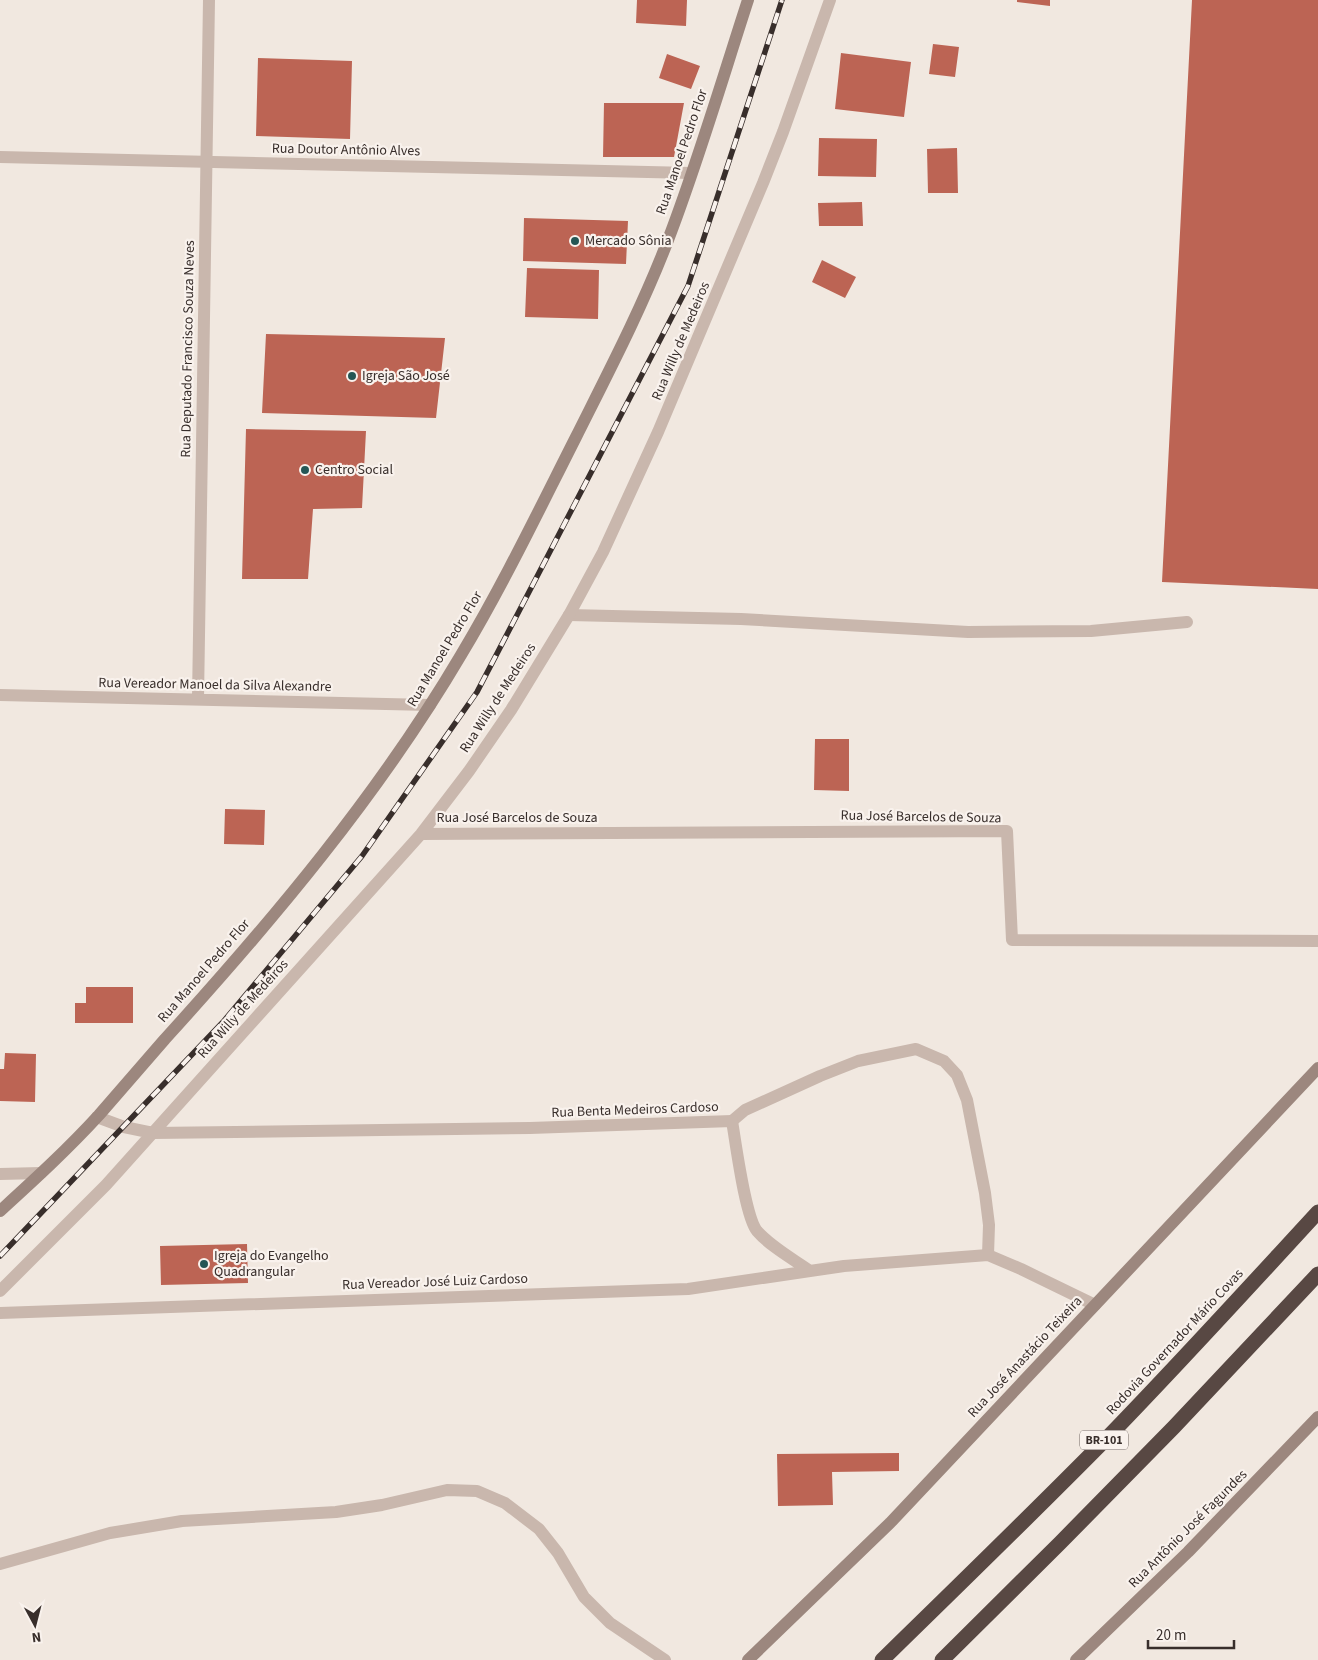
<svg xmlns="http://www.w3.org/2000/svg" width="1318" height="1660" viewBox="0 0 1318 1660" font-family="'Source Sans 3',sans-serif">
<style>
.building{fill:#bc6454}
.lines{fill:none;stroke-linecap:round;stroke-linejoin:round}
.service{stroke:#c9b7ad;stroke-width:12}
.minor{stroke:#c9b7ad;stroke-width:12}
.secondary{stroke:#9c877e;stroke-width:12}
.motorway{stroke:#584843;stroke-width:15}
.rail-casing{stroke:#382e2b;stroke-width:5.5}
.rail{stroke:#f9f2ed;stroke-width:4;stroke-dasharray:11;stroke-linecap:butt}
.poi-dot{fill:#245655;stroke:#f9f2ed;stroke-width:2}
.labels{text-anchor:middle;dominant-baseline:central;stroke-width:4.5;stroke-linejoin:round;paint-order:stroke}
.shield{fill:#f9f2ed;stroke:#726965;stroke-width:1}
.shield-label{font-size:12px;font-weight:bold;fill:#382e2b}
.street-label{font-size:14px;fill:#382e2b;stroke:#f9f2ed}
.poi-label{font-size:14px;fill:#382e2b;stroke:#f9f2ed;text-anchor:start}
</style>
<rect width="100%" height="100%" fill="#f1e8e0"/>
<path class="building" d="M637,0H687L686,26L636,23Z
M1017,0H1050V6L1017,2Z
M1192,0H1318V589L1162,582Z
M933,44L959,47L955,77L929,74Z
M841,53L911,62L904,117L835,109Z
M667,54L700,66L691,89L659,78Z
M258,58L352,61L350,139L256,136Z
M604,103H684L674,157H603Z
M819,138L877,139L876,177L818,176Z
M957,148L958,193H928L927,149Z
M862,202L863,226H819L818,203Z
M524,218L628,221L626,264L523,261Z
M822,260L856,277L845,298L812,282Z
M527,268L599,270L598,319L525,317Z
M266,334L445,338L436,418L262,413Z
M246,429L366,431L362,508L313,509L308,579H242Z
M815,739H849V791L814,790Z
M225,809L265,810L264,845L224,844Z
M86,987H133V1023H75V1003H86Z
M5,1053L36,1054L35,1102L0,1101V1069H4Z
M247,1244L248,1283L161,1285L160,1246Z
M899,1453V1471L832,1472L833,1505L778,1506L777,1454Z"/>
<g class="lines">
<path class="service" d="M569,615L741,619L968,632L1091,631L1187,622
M732,1121L745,1110L820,1076L858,1061L916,1049L944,1061L957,1075L967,1100L985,1193L989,1225L988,1255"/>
<path class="minor" d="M0,157L691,173
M0,695L430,705
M198,699L209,0
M421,834L1007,831L1012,940L1318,941
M97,1117L124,1127L153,1133L530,1128L732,1121C736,1144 745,1216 757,1231C771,1247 793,1259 810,1271L844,1266L988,1255L1021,1269L1095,1305
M0,1174L41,1173
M0,1291L106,1185L421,834L469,771L511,710L569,615L603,552L658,432L763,183L783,132L830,0
M0,1313L688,1289L810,1271
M0,1564L110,1533L182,1521L336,1512L382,1505L447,1490L477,1491L505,1503L539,1529L558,1553L584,1597L610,1623L665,1660"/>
<path class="secondary" d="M0,1211C34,1180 68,1149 99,1115C121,1090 143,1064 165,1039C274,919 379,794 461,655C503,585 539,510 576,437C608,373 642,308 668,240C698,162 722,80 748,0
M748,1660L890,1523L1318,1068
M1076,1660L1188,1552L1318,1417"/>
<path class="motorway" d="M882,1660C957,1587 1032,1514 1106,1439C1178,1365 1248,1288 1318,1212
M942,1660L1060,1543L1174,1427L1318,1274"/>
<defs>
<path id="rail" d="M0,1256L223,1022L362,856L477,692L688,286L782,0"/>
</defs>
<use href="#rail" class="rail-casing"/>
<use href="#rail" class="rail"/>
</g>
<g class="poi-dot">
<circle cx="575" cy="241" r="5"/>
<circle cx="352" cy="376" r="5"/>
<circle cx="305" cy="470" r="5"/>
<circle cx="204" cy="1264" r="5"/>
</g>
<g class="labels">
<rect class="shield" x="1080" y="1430.5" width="48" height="19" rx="4"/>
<g class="shield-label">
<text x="1104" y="1440">BR-101</text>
</g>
<g class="street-label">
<text transform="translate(346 150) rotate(1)">Rua Doutor Antônio Alves</text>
<text transform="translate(682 152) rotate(-71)">Rua Manoel Pedro Flor</text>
<text transform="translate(681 341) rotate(-67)">Rua Willy de Medeiros</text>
<text transform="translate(188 349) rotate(-89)">Rua Deputado Francisco Souza Neves</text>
<text transform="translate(445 649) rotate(-59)">Rua Manoel Pedro Flor</text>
<text transform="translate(215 685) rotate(1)">Rua Vereador Manoel da Silva Alexandre</text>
<text transform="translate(498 698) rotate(-57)">Rua Willy de Medeiros</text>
<text transform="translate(921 817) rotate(1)">Rua José Barcelos de Souza</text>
<text x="517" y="818">Rua José Barcelos de Souza</text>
<text transform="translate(204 971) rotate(-49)">Rua Manoel Pedro Flor</text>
<text transform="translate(243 1009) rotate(-48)">Rua Willy de Medeiros</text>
<text transform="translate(635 1110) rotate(-2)">Rua Benta Medeiros Cardoso</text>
<text transform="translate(435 1282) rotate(-2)">Rua Vereador José Luiz Cardoso</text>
<text transform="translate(1175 1342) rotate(-47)">Rodovia Governador Mário Covas</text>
<text transform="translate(1025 1357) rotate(-47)">Rua José Anastácio Teixeira</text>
<text transform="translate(1188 1529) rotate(-45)">Rua Antônio José Fagundes</text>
</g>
<g class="poi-label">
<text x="585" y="241">Mercado Sônia</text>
<text x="362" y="376">Igreja São José</text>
<text x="315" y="470">Centro Social</text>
<text x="214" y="1256">Igreja do Evangelho<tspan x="214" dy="16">Quadrangular</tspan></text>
</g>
</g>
<g transform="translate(35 1625) rotate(173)" stroke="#f9f2ed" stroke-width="4" paint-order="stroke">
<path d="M0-4L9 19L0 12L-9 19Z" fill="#382e2b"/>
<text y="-8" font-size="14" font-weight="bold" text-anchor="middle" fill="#382e2b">N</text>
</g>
<path d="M1148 1640v8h86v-8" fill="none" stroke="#382e2b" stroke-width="2.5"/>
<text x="1156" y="1640" font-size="15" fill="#382e2b" stroke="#f9f2ed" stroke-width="4" paint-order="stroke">20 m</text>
</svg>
